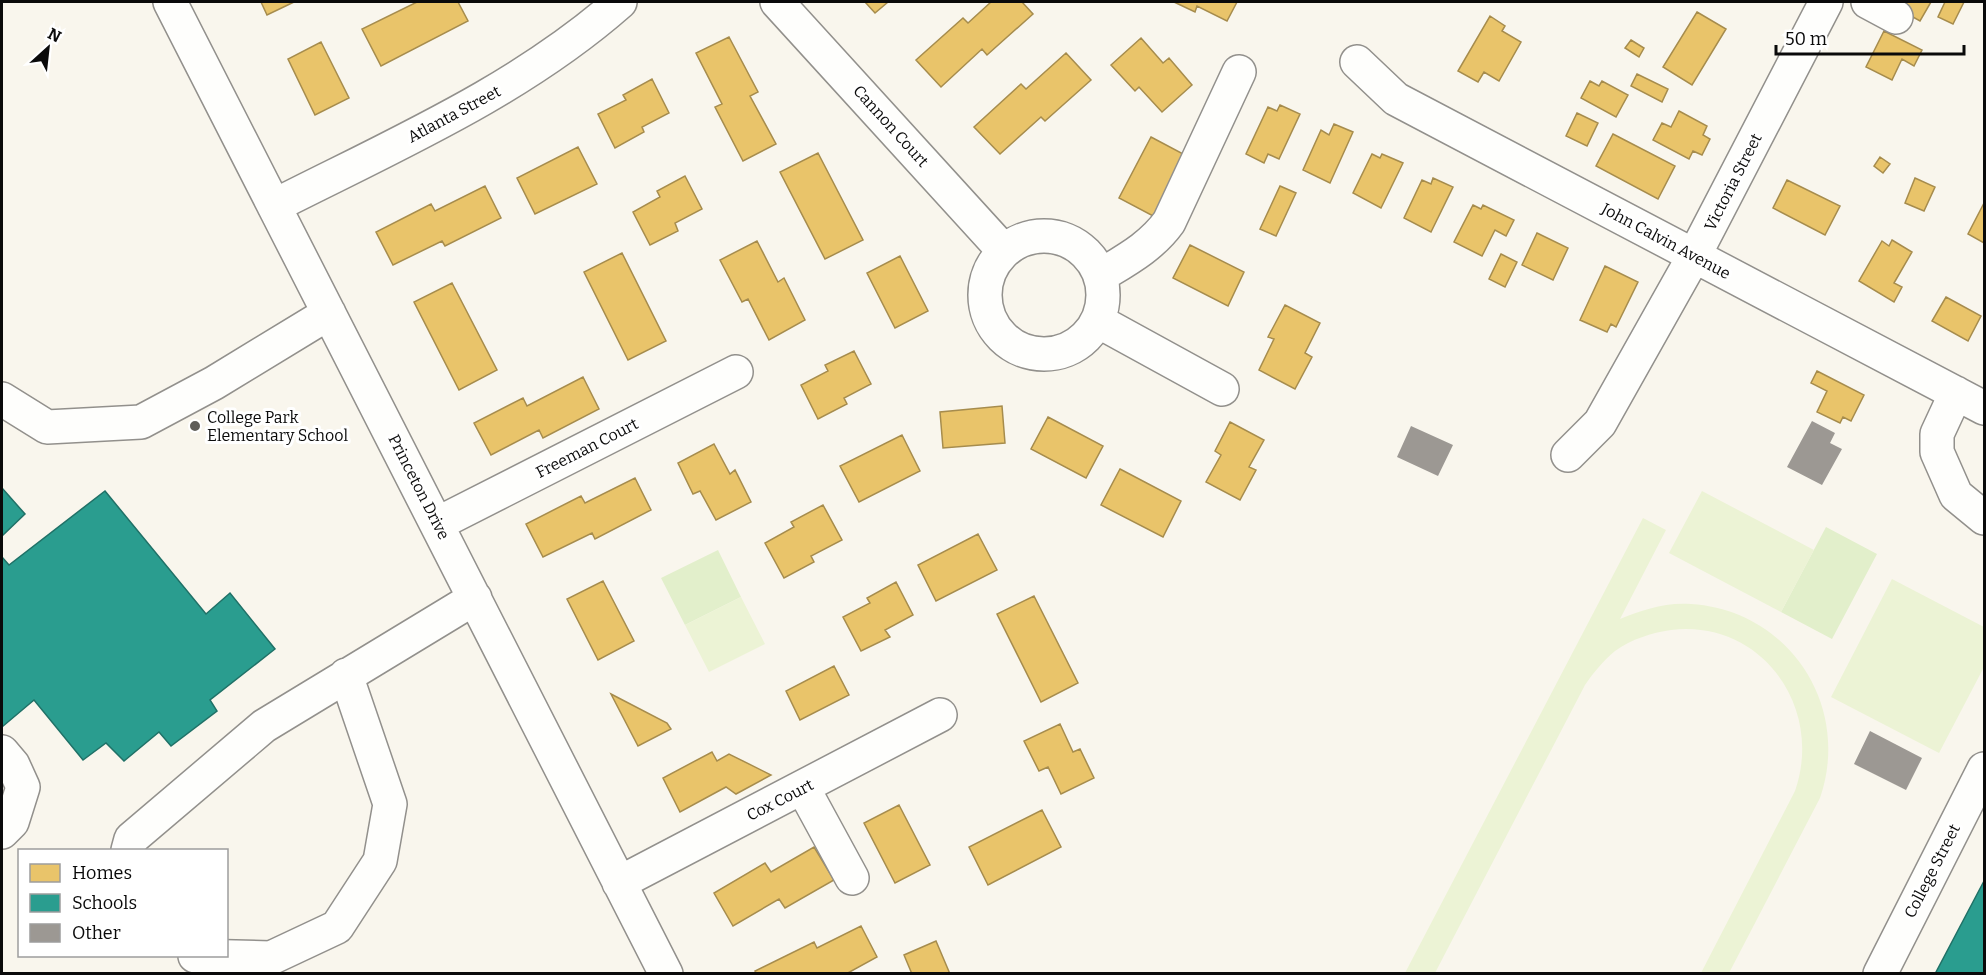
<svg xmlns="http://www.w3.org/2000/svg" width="1986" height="975" viewBox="0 0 1986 975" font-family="Bitter,serif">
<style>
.green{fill:#e2efcb}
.pitch{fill:#ecf3d5}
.homes{fill:#e9c46a;stroke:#a68c4d;stroke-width:1.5}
.schools{fill:#2a9d8f;stroke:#207167;stroke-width:1.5}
.building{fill:#9c9893}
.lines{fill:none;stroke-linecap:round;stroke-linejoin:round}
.minor-casing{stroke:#92908c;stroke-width:36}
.minor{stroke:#fefefc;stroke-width:33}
.poi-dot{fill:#5e5d59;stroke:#fff;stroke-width:2}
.labels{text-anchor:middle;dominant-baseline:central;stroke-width:6;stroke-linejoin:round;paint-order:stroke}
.street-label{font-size:16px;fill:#0a0a0a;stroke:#fff}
.poi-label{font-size:16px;fill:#0a0a0a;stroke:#fff;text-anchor:start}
</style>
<rect width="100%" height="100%" fill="#f9f6ed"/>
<path class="green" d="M1826,527L1877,554L1832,639L1781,612Z
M718,550L741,597L685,625L661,578Z"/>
<path class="pitch" d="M1702,491L1814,550L1781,612L1669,553Z
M1643,518L1666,530L1620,619C1642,610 1665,602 1691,604C1788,610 1852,705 1820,798L1729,973H1701L1795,791C1824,708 1762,619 1671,630C1651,633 1632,639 1615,651C1603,661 1594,672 1585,685L1435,973H1405Z
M1892,579L1984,627V667L1939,753L1831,697Z
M741,597L765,644L709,672L685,625Z"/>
<path class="homes" d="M261,2H294L267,15Z
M417,2H458L468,21L381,66L362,29Z
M865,2H888L875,13Z
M991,2H1022L1033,14L987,55L982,49L941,87L916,60L963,18L968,23Z
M1174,2H1237L1227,21L1197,6L1195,12Z
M1898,2H1931L1920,21L1895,7Z
M1945,2H1964L1953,24L1938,17Z
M1697,12L1726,29L1692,85L1663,67Z
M1490,16L1505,26L1502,31L1521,42L1499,81L1484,72L1478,82L1458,71Z
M1884,31L1922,50L1914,66L1902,59L1892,80L1866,67Z
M729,37L758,92L750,96L776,144L743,161L715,107L722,104L696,53Z
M1141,38L1163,63L1169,58L1192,85L1162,112L1139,87L1135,91L1111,65Z
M1631,40L1644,48L1639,57L1625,48Z
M321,42L349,98L315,115L288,59Z
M1066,53L1091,80L1045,121L1041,117L1000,154L974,127L1021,84L1026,89Z
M1637,74L1668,89L1662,102L1631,86Z
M652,79L669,113L642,127L644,132L615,148L598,114L626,100L623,95Z
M1590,81L1599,86L1602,81L1628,95L1616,117L1581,98Z
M1280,105L1300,114L1279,159L1268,154L1264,163L1246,154L1268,107L1277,111Z
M1679,111L1707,126L1703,135L1710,139L1702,155L1693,151L1689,159L1653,140L1662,123L1671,127Z
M1577,113L1598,123L1587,146L1566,136Z
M1334,124L1353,132L1330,183L1303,170L1321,130L1329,135Z
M1613,134L1675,166L1658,199L1596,166Z
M1151,137L1187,156L1155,217L1119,198Z
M578,147L597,184L535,214L517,178Z
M818,153L863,240L825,259L780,172Z
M1372,154L1380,158L1382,154L1403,163L1381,208L1353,193Z
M1880,157L1890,164L1883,173L1874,166Z
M685,176L702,209L675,223L678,231L650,245L633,212L660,197L657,191Z
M1433,178L1453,187L1431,232L1404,218L1422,180L1431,184Z
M1915,178L1935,187L1924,211L1905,203Z
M1787,180L1840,206L1825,235L1773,208Z
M485,186L501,218L445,246L442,241L393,265L376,232L431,204L435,211Z
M1280,186L1296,193L1276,236L1260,229Z
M1984,203V243L1968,234Z
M1473,205L1481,209L1483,205L1514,220L1506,236L1495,230L1482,256L1454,242Z
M1537,233L1568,248L1553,280L1522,265Z
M1892,240L1912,252L1894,283L1902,287L1894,302L1859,281L1882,241L1889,246Z
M757,241L778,282L784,278L805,320L769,340L748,299L742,302L720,260Z
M1190,245L1244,272L1228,306L1173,278Z
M622,253L666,341L628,360L584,272Z
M1501,254L1517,262L1505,287L1489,279Z
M900,256L928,311L895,328L867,273Z
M1605,266L1638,282L1616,327L1611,324L1607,332L1580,320Z
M452,283L497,370L459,390L414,302Z
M1946,297L1981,316L1968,341L1932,321Z
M1285,305L1320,323L1305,353L1312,357L1295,389L1259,370L1274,339L1268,337Z
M854,351L871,384L844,398L847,404L818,419L801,385L828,371L825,365Z
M1817,371L1864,395L1851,421L1843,417L1840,423L1817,412L1827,391L1811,383Z
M583,377L599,409L543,438L539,430L491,455L474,423L523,398L527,406Z
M1002,406L1005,443L943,448L940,412Z
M1048,417L1103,446L1086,478L1031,449Z
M1230,422L1264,440L1249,467L1256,470L1240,500L1206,482L1221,455L1215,451Z
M902,435L920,471L859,502L840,466Z
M714,444L730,474L735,470L751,502L716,520L700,491L693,494L678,463Z
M1120,469L1181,501L1163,537L1101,505Z
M635,478L651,510L595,539L592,533L543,557L526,524L581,496L585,503Z
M823,505L842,540L811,556L814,562L784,578L765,543L794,527L791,522Z
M978,534L997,570L936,601L918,565Z
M603,581L634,641L598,660L567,599Z
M896,582L913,615L885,630L890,637L861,651L843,617L870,603L867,598Z
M1034,596L1078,683L1041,702L997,614Z
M834,666L849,695L800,720L786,691Z
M611,694L667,723L671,729L638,746Z
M1060,724L1073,752L1080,749L1094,778L1061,794L1048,767L1039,771L1024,741Z
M712,752L717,761L729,754L771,775L736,794L726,787L680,812L663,778Z
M899,805L930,865L895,883L864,823Z
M1042,810L1061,847L988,885L969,847Z
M814,847L834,880L785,908L779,899L733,926L714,893L765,863L771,872Z
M861,926L877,957L846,974H757L755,971L814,942L817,948Z
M936,941L950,974H912L904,955Z"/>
<path class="schools" d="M2,488L25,514L2,536Z
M105,491L206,614L230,593L275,649L210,700L217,711L171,746L159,732L124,761L106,743L83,760L34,700L2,727V557L9,565Z
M1984,881V974H1935Z"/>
<path class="building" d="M1812,421L1835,433L1830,443L1842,449L1822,485L1787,467Z
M1411,426L1453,445L1438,476L1397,457Z
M1870,731L1922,758L1906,790L1854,764Z"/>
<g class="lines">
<defs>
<path id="minor" d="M170,2L666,974
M777,2L1004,251
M1868,2L1896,17
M1357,62L1396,99L1984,408
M274,206C394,145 519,91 620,2
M985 295a59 59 0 1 1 118 0a59 59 0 1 1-118 0Z
M1100,276C1126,260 1151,247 1169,222L1239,72
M1098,321L1222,389
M1956,393L1937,434V452L1956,495L1984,518
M2,399L47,427L141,422L214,383L329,313
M1568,455L1600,423L1694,256L1826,2
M437,524L736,372
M2,752L13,765L23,787L12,822L2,832
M803,788L852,878
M128,850L131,839L264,726L475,598
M619,883L940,715
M195,956L271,958L337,927L380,861L390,804L346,675
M1880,974L1984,769"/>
</defs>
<use href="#minor" class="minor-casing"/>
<use href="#minor" class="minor"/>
</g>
<circle class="poi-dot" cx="195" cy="426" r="6"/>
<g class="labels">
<g class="street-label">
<text transform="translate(454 114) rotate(-28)">Atlanta Street</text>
<text transform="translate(891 126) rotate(48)">Cannon Court</text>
<text transform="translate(1733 182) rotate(-63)">Victoria Street</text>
<text transform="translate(1666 241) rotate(28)">John Calvin Avenue</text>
<text transform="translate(587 448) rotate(-27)">Freeman Court</text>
<text transform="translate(419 487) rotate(63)">Princeton Drive</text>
<text transform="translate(780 800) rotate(-27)">Cox Court</text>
<text transform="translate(1932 871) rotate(-63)">College Street</text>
</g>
<g class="poi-label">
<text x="207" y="417">College Park<tspan x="207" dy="18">Elementary School</tspan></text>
</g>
</g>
<rect width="1986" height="975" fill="none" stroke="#0a0a0a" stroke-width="6"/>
<rect x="18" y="849" width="210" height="108" fill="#ffffff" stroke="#9d9d9d" stroke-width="1.5"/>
<rect x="30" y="864" width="30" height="18" fill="#e9c46a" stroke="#9d9d9d" stroke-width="1.5"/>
<text x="72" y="879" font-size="18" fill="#0a0a0a">Homes</text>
<rect x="30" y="894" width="30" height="18" fill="#2a9d8f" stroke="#9d9d9d" stroke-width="1.5"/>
<text x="72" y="909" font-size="18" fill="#0a0a0a">Schools</text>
<rect x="30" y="924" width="30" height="18" fill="#9c9893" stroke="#9d9d9d" stroke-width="1.5"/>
<text x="72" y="939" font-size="18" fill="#0a0a0a">Other</text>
<g transform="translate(48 48) rotate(27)" stroke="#ffffff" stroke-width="4.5" paint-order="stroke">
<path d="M0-4.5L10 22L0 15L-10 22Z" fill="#0a0a0a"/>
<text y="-9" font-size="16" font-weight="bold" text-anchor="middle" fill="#0a0a0a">N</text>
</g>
<path d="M1776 45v9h188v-9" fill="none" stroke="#0a0a0a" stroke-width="3"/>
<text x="1785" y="45" font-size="18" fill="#0a0a0a" stroke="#ffffff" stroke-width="4.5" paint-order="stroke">50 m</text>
</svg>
